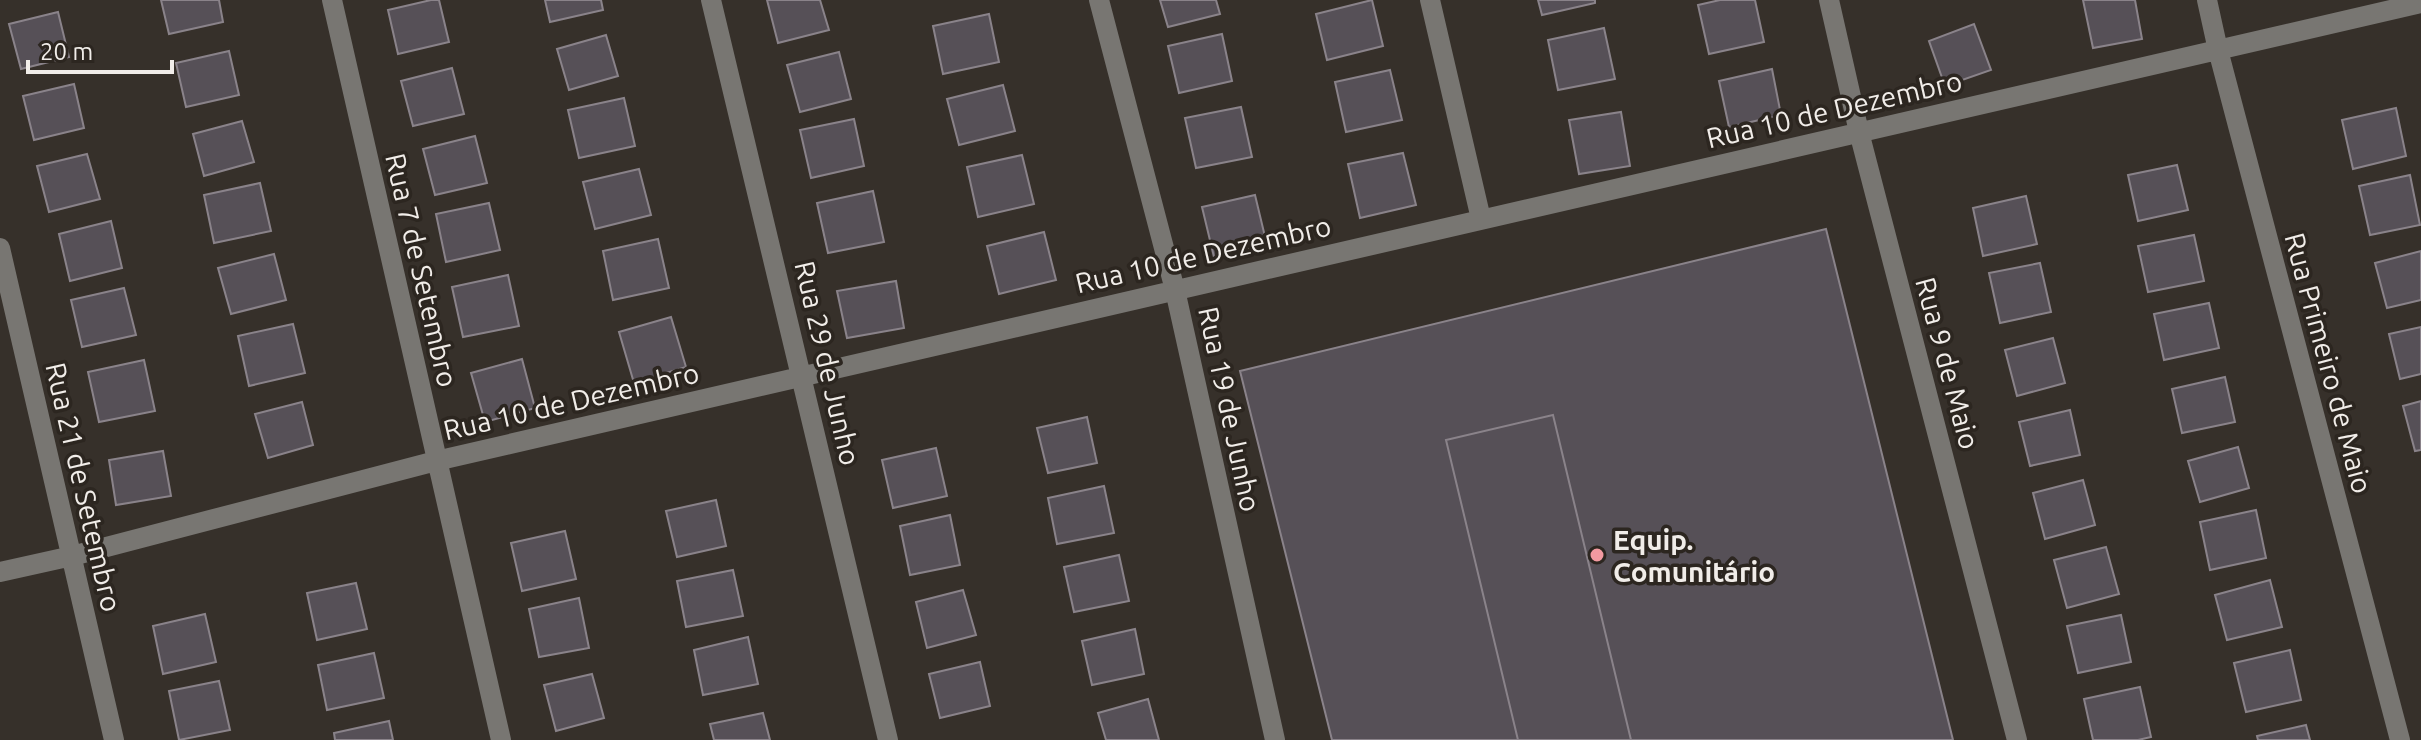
<svg xmlns="http://www.w3.org/2000/svg" width="2421" height="740" viewBox="0 0 2421 740" font-family="Ubuntu,sans-serif">
<style>
.building{fill:#565057;stroke:#8a838a;stroke-width:2}
.lines{fill:none;stroke-linecap:round;stroke-linejoin:round}
.minor{stroke:#787672;stroke-width:20}
.poi-dot{fill:#f49aa1;stroke:#2c2620;stroke-width:3}
.labels{text-anchor:middle;dominant-baseline:central;stroke-width:7;stroke-linejoin:round;paint-order:stroke}
.street-label{font-size:28px;fill:#f1ede9;stroke:#2c2620}
.poi-label{font-size:28px;font-weight:bold;fill:#f1ede9;stroke:#2c2620;text-anchor:start}
</style>
<rect width="100%" height="100%" fill="#36302a"/>
<path class="building" d="M161,0H219L223,22L169,34Z
M431,0H439L449,42L398,54L388,10Z
M545,0H601L603,10L550,22Z
M767,0H820L829,30L778,43Z
M1160,0H1216L1220,14L1168,27Z
M1372,0L1383,46L1327,60L1316,14Z
M1538,0H1595V3L1542,15Z
M1720,0H1755L1764,42L1709,54L1698,5Z
M2083,0H2135L2142,39L2093,48Z
M58,12L69,57L21,69L9,24Z
M989,14L999,62L943,74L933,26Z
M1974,24L1991,70L1945,86L1929,41Z
M1604,28L1615,79L1558,90L1548,40Z
M1222,34L1232,81L1179,93L1168,46Z
M606,35L618,76L569,90L557,49Z
M229,51L239,95L186,107L176,63Z
M839,52L851,99L800,112L787,65Z
M452,68L464,114L413,126L401,81Z
M1772,69L1781,115L1729,127L1719,81Z
M1390,70L1402,120L1346,132L1335,82Z
M74,84L84,128L34,140L23,96Z
M1003,85L1015,131L959,145L947,99Z
M624,98L635,146L579,158L568,110Z
M1241,107L1252,157L1196,168L1185,118Z
M2396,108L2406,156L2353,169L2342,120Z
M1621,112L1630,166L1579,174L1569,120Z
M854,119L864,166L811,178L800,130Z
M242,121L254,162L204,176L193,134Z
M475,136L487,183L435,195L423,149Z
M1403,153L1416,205L1360,218L1348,164Z
M87,154L100,199L49,212L37,166Z
M1022,155L1034,204L978,217L967,167Z
M2177,165L2188,210L2138,221L2128,175Z
M639,169L651,215L595,229L583,182Z
M2410,175L2420,225L2370,235L2359,186Z
M260,183L271,231L214,243L204,195Z
M873,191L884,242L828,253L817,203Z
M1255,195L1267,245L1214,257L1202,207Z
M2026,196L2037,244L1983,256L1973,208Z
M489,203L500,250L446,262L436,214Z
M111,221L122,268L70,281L59,234Z
M1826,229L1953,740H1332L1240,371Z
M1044,232L1056,280L999,294L987,246Z
M2194,235L2204,281L2148,292L2138,246Z
M658,239L669,288L613,300L603,251Z
M2421,251V300L2387,308L2375,263Z
M274,254L286,300L231,314L218,268Z
M2040,263L2051,312L2000,323L1989,273Z
M508,275L519,326L463,337L452,287Z
M896,281L904,328L847,338L837,291Z
M124,288L136,335L82,347L71,300Z
M2209,303L2219,348L2164,360L2154,314Z
M671,317L686,367L634,383L619,332Z
M293,324L305,373L249,386L238,336Z
M2421,327V374L2400,379L2389,334Z
M2053,338L2065,383L2017,396L2005,350Z
M522,359L535,408L485,422L471,373Z
M144,360L155,411L99,422L88,372Z
M2225,377L2235,422L2182,433L2172,389Z
M2421,401V450L2415,451L2403,406Z
M302,402L313,445L268,458L255,414Z
M2070,410L2080,455L2030,466L2019,422Z
M1553,415L1631,740H1518L1446,440Z
M1087,417L1097,463L1048,473L1037,428Z
M2238,447L2249,488L2200,502L2188,461Z
M936,448L947,496L893,508L882,460Z
M163,451L171,496L116,505L109,460Z
M2083,480L2095,525L2045,539L2033,493Z
M1104,486L1114,533L1057,544L1048,498Z
M716,500L726,546L677,557L666,511Z
M2256,510L2266,558L2210,570L2200,522Z
M950,515L960,565L910,575L900,526Z
M565,531L576,579L522,591L511,543Z
M2106,547L2119,594L2067,608L2054,560Z
M1119,555L1129,601L1074,612L1064,567Z
M733,570L743,616L686,627L677,581Z
M2270,580L2282,627L2227,640L2215,595Z
M356,583L367,629L317,640L307,593Z
M963,590L976,635L927,648L916,602Z
M579,598L589,648L539,657L529,609Z
M205,614L216,662L163,674L153,626Z
M2121,615L2131,662L2078,673L2067,626Z
M1135,629L1144,674L1092,685L1082,641Z
M748,637L758,684L703,695L694,650Z
M2290,650L2301,700L2246,712L2234,663Z
M374,653L384,698L327,710L318,665Z
M980,662L990,706L940,718L929,674Z
M592,674L604,718L556,731L544,685Z
M219,681L230,730L179,740L169,691Z
M2140,687L2151,737L2138,740H2093L2084,699Z
M1148,699L1159,740H1106L1098,713Z
M763,713L770,740H714L710,724Z
M389,721L393,740H335L334,733Z
M2306,725L2310,740H2258L2257,736Z"/>
<g class="lines">
<path class="minor" d="M332,0L501,740
M711,0L888,740
M1099,0L1175,290L1275,740
M1430,0L1481,219
M1829,0L1859,132L2017,740
M2207,0L2218,50L2400,740
M0,248L114,740
M0,572L72,556L436,461L2421,3"/>
</g>
<circle class="poi-dot" cx="1597" cy="555" r="8"/>
<g class="labels">
<g class="street-label">
<text transform="translate(1834 109) rotate(-13)">Rua 10 de Dezembro</text>
<text transform="translate(1203 254) rotate(-13)">Rua 10 de Dezembro</text>
<text transform="translate(422 270) rotate(77)">Rua 7 de Setembro</text>
<text transform="translate(828 363) rotate(77)">Rua 29 de Junho</text>
<text transform="translate(1948 363) rotate(75)">Rua 9 de Maio</text>
<text transform="translate(2329 363) rotate(75)">Rua Primeiro de Maio</text>
<text transform="translate(571 401) rotate(-13)">Rua 10 de Dezembro</text>
<text transform="translate(1230 409) rotate(78)">Rua 19 de Junho</text>
<text transform="translate(84 487) rotate(77)">Rua 21 de Setembro</text>
</g>
<g class="poi-label">
<text x="1613" y="539">Equip.<tspan x="1613" dy="32">Comunitário</tspan></text>
</g>
</g>
<path d="M28 60v12h144v-12" fill="none" stroke="#f1ede9" stroke-width="4"/>
<text x="40" y="60" font-size="24" fill="#f1ede9" stroke="#2c2620" stroke-width="6" paint-order="stroke">20 m</text>
</svg>
